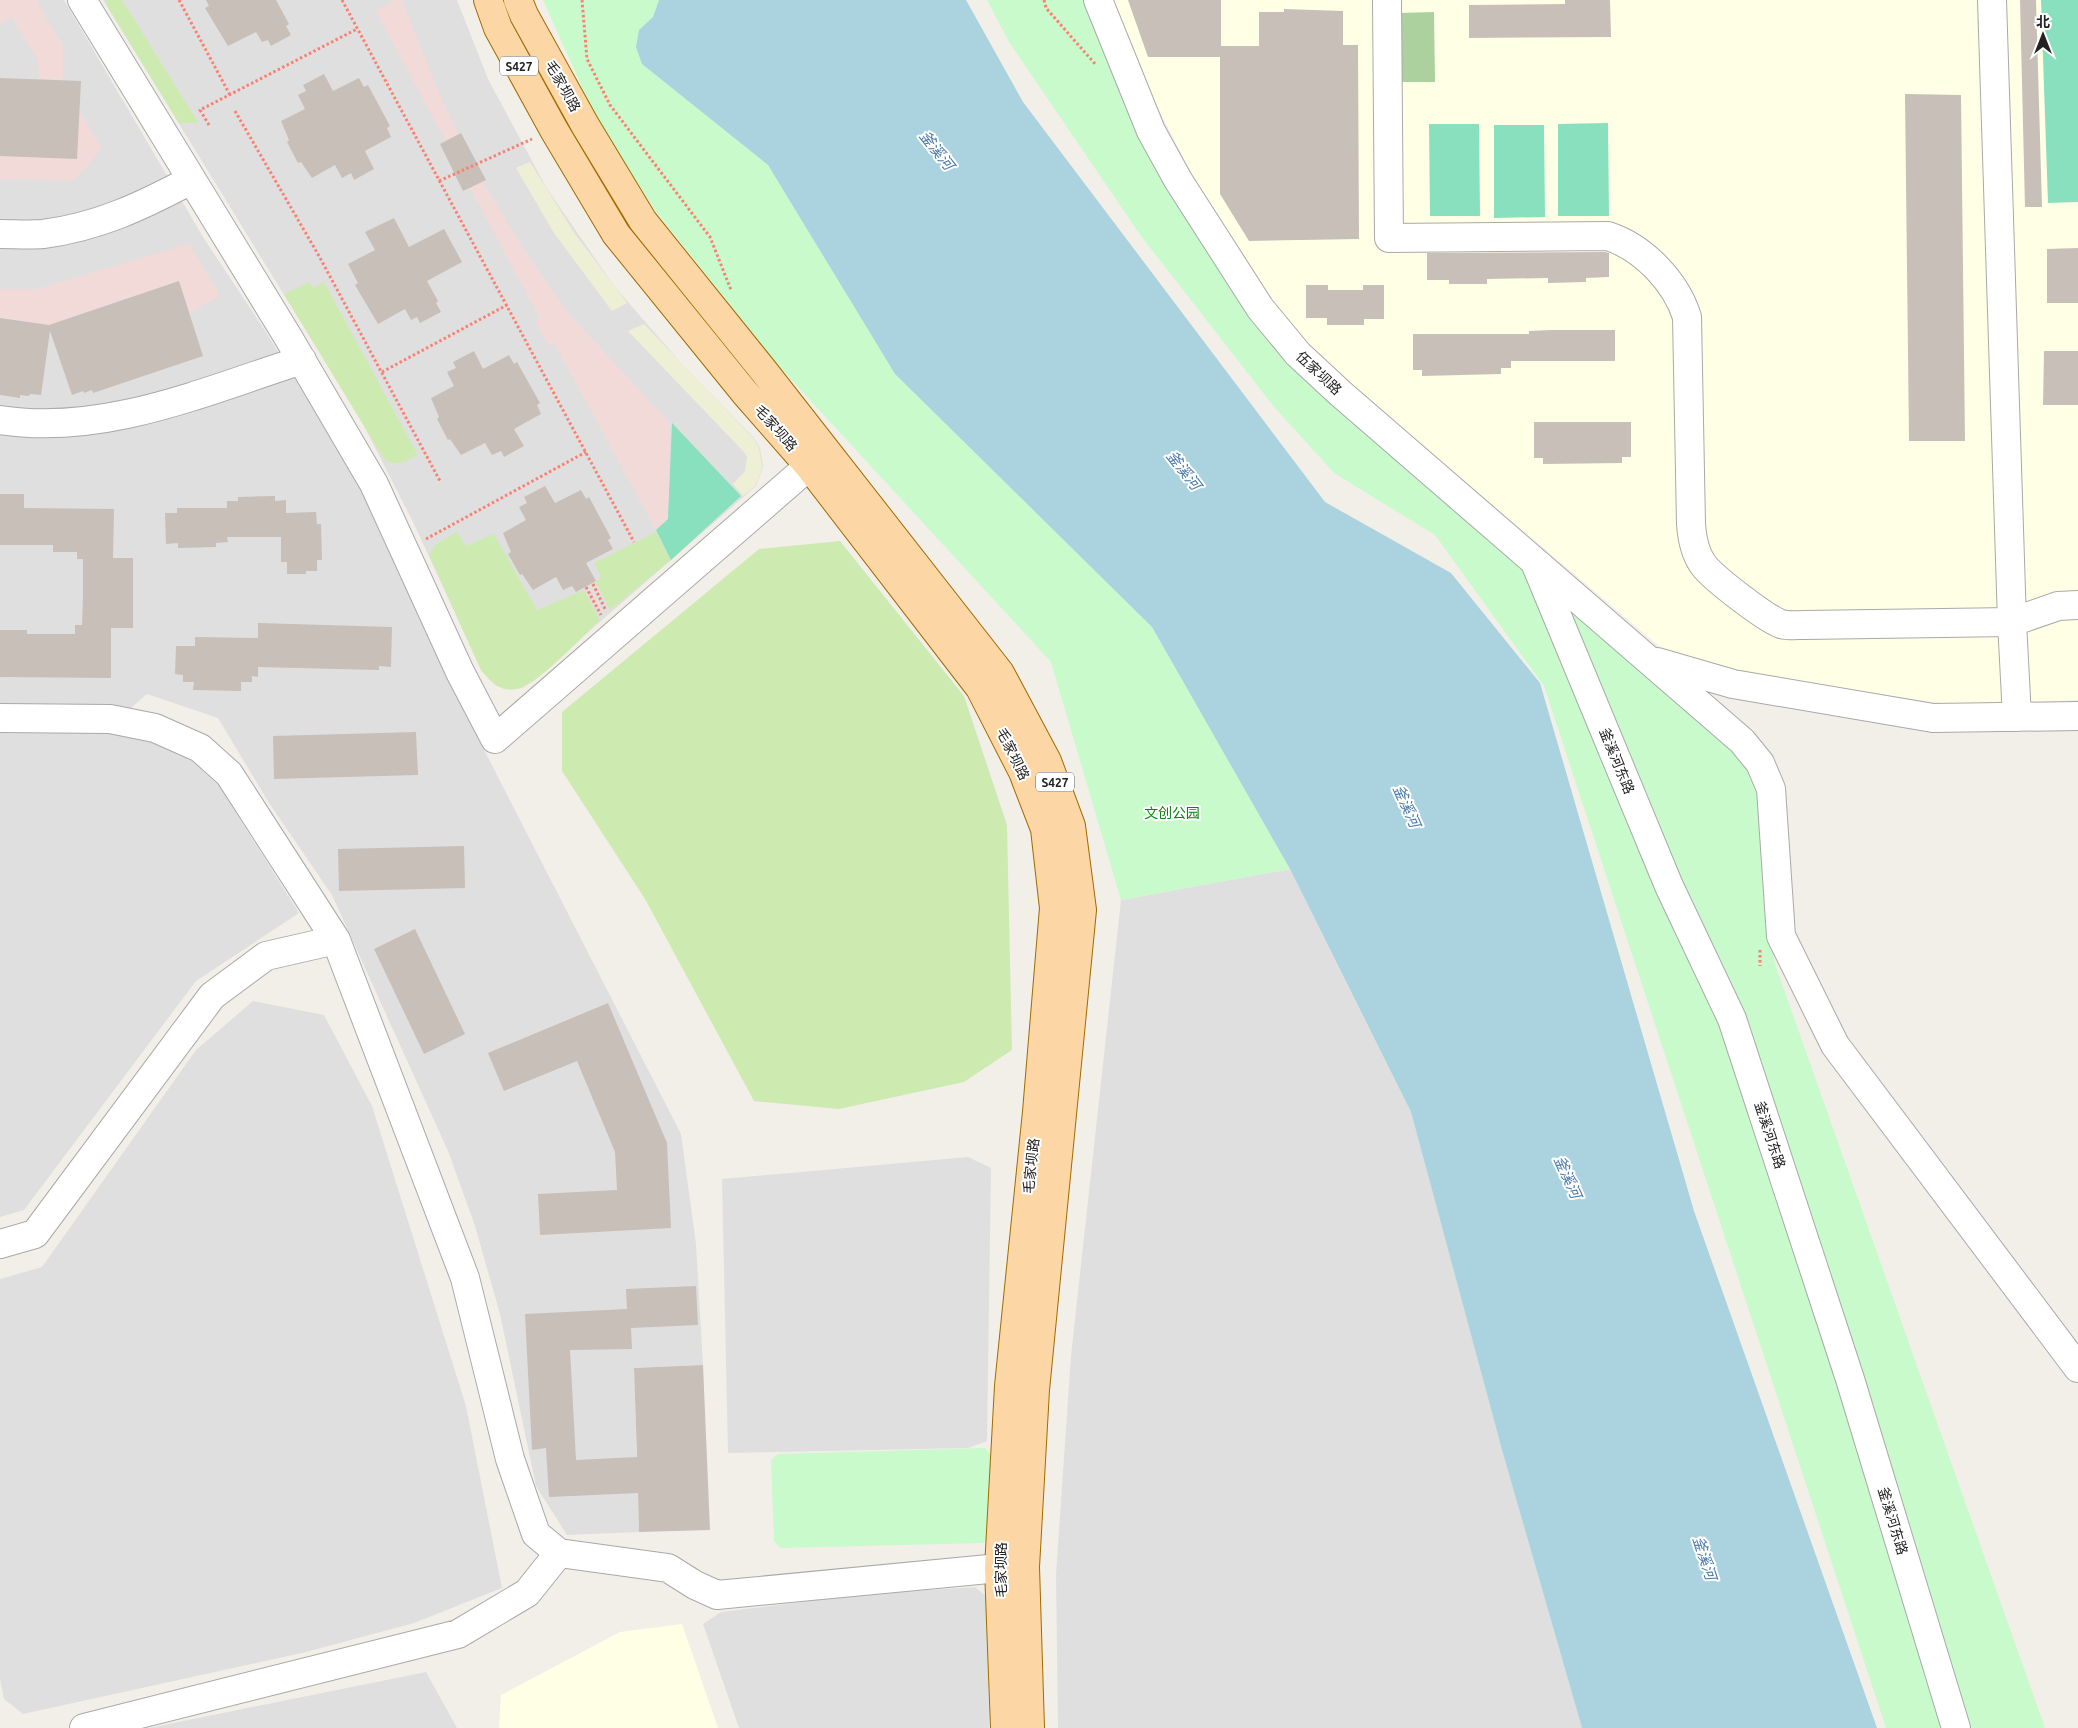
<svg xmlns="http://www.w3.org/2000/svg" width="2078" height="1728" viewBox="0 0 2078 1728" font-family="Ubuntu,'Noto Sans SC',sans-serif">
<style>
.residential{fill:#e0dfdf}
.commercial{fill:#f2dad9}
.education{fill:#ffffe5}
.farmland{fill:#eef0d5}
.grass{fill:#cdebb0}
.forest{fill:#add19e}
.park{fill:#c8facc}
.pitch{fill:#88e0be}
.water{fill:#aad3df}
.building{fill:#c7bfb8}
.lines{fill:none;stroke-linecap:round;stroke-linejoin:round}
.minor-casing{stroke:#a9a9a9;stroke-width:30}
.major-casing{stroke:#a06b00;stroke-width:30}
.path{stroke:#fa8072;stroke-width:3;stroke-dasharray:2.5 2.5;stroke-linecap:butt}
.minor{stroke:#fff;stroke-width:28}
.major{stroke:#fcd6a4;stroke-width:28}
.labels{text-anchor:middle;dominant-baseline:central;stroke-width:4;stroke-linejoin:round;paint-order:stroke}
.shield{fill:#fff;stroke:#646464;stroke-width:1}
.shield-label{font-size:12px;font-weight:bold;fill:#222}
.street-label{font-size:14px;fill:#222;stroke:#fff}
.park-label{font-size:14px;fill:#0c8416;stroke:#fff}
.water-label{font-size:15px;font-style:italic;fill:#4a7aab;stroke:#fff}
</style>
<rect width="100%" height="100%" fill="#f2efe9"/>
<path class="residential" d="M0,0H64L203,237L264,329L361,485L479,740L681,1134L696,1244L703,1365L634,1368L639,1532L567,1535L536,1486L500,1314L475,1226L448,1151L332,895L269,803L218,718L147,694L131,708L0,705Z
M103,0H457L488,79L546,187L614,286L682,364L754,438L760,448L763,467L756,486L532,681L522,688L516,689L503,688L495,685L481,670L414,524L362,422Z
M111,730L161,745L190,759L219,786L299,913L196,981L24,1210L0,1217V731Z
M1290,869L1411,1112L1502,1450L1582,1728H1058L1056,1574L1071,1356L1121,900Z
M253,1001L324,1015L372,1106L466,1406L502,1588L414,1623L306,1652L23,1714L4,1699L0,1679V1279L42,1267L196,1050Z
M968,1157L991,1168L987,1441L968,1448L728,1453L722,1179Z
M975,1587L987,1597L989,1728H739L703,1624L721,1612L867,1594Z
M426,1672L457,1728H149Z"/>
<path class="commercial" d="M0,0H36L63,46V80L39,79L38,60L12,17L0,24Z
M396,0H402L438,91L436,92L438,91L458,134L446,141L375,10Z
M63,112H80L102,149L73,181L0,179V156L45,157Z
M483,182L523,248L568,313L670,423L668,519L656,530L554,343L548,345L535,322L540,319L470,188Z
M189,244L220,295L190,313L179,281L68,318L61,325L31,326V322L0,318V289H37Z"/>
<path class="education" d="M1109,0H2078V700L1954,705L1823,686L1672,657L1292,335L1198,186L1127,48Z
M682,1624L718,1728H499L501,1695L620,1632Z"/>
<path class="farmland" d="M530,162L575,234L627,303L612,311L554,233L516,168Z
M644,324L754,439L759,448L762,467L760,474L755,486L743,496L733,484L745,471L747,457L744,452L628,331Z"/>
<path class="grass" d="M107,0H122L198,122L196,123H179L106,4Z
M309,282L313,288L324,282L418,455C405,461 396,468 384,459L284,294Z
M457,532L466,546L494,534L537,610L584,590L600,620C584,635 539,683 520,688C503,694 491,683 481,670L429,554L437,543Z
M656,532L671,560L610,610L596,582L601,577L594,563Z
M840,541L964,696L1007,825L1012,1050L964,1082L839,1109L754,1101L645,899L562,771V712L759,549Z"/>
<path class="forest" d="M1434,12L1435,82H1399V13Z"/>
<path class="park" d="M543,0H659L653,17L639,30L642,64L768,165L895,374L1152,627L1290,869L1121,900L1051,662L776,363L654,209L595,116Z
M987,0H1088L1240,298L1730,747L1751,771L1764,802L1766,901L1775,964L2045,1728H1886L1544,686L1435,535L1334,473L1275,408L1141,236L1009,42Z
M985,1448L992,1457V1535L983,1543L780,1548L774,1541L771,1460L778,1454Z"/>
<path class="pitch" d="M2041,0H2078V202L2048,203Z
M1608,123L1609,216H1558V124Z
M1429,124H1479L1480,216H1430Z
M1494,125H1544L1545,217L1494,218Z
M672,423L741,496L671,560L656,530L668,519Z"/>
<path class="water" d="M659,0H966L1023,102L1325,502L1451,573L1540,683L1694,1211L1877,1728H1582L1502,1450L1411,1112L1290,869L1152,627L895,374L768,165L642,64L636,47L639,30L653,17Z"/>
<path class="building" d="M206,0H276L289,24L286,26L291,35L271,46L268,40L262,42L256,32L228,46L205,8L209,6Z
M1128,0H1221V46H1259V12H1284V9L1343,11V45H1358L1359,239L1249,241L1220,194V57H1148Z
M1565,0H1610L1611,37L1469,38V5L1565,4Z
M2020,0H2036L2042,207H2025Z
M324,74L333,91L359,78L364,87L368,85L390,126L387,128L391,137L365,151L374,169L354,180L351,173L342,178L335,165L312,178L301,162L298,163L287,142L289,140L281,121L305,109L298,95L306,91L303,85Z
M0,78L81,81L77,159L0,156Z
M1905,94L1961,95L1965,441H1909Z
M461,133L486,180L463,191L440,144Z
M394,218L409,247L444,229L462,262L427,281L438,301L436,303L441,312L420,323L417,317L411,320L405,309L378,324L355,285L358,283L348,264L375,250L365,232Z
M2078,248V303H2047V249Z
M1605,252L1609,253V277L1586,278V282L1548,283V278L1487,279V284H1449V280H1427V253Z
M179,281L203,356L93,393L92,390L84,393L83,391L72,395L50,331L41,395L30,394L29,396L20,395V398L0,395V318L49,325Z
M1306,285H1328V290H1363V285H1384V319H1364V325H1327V318H1306Z
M1551,330H1615V361H1511V368H1501V374L1422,376V370H1413V334H1529V331Z
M474,351L483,369L509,355L514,364L517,362L540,403L537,405L541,414L514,429L524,446L504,457L501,451L492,455L485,443L461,455L450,439L448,440L437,419L439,417L431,398L454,386L447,372L456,368L453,362Z
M2044,351H2078V405H2043Z
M1534,422H1631V457H1622V463L1543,464V458H1534Z
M545,486L555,503L581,490L586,499L589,497L611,538L608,540L613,549L586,563L596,581L576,592L572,586L563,590L556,577L533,590L522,574L520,575L508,554L511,552L503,533L526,520L519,507L527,503L524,497Z
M0,494H24V508L114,509L113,558H133V628H111V678L0,677V630H27V634H75V625H82L83,597V559H77V552H53V545H0Z
M275,496V501L286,500V513L316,512L317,524H321L322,560H317V571H306V574H287V562H281V537H227L228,542L216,543V547L178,548V543L166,544L165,513H177V508H227V501H238V497Z
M258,623L392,627L391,667L379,666V670L258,667V677L252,676V682H241V691L193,690L194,682H183V675L175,674L176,646H195V637L258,638Z
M416,732L418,775L274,779L273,736Z
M464,846L465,888L339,891L338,849Z
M415,929L465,1034L424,1054L374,949Z
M608,1003L667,1143L671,1228L540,1235L538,1194L617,1190L615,1152L577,1061L504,1091L488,1053Z
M696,1286L698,1325L631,1328L632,1349L570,1350L576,1460L637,1457L634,1368L703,1365L710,1530L639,1532L638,1493L549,1497L546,1448L532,1450L525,1314L627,1309L626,1289Z"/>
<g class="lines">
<defs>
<path id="minor" d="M82,0L288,337L374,484L460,672L495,739L809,466
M1098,0L1151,131L1178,180L1260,308L1298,354L1340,393L1742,741L1760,763L1771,789L1781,936L1835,1045L2078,1368
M1387,0L1389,238L1608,236C1644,248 1676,282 1687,317L1691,524C1692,538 1695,555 1705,567C1716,580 1765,618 1781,624C1788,626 1797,625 1804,625L2012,622L1992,0
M0,234C14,234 29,235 43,234C98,227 142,206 191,180
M0,420C104,436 205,391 302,360
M1536,565L1669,886L1732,1019L1850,1379L1956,1728
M1657,662L1733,684L1933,718L2078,716
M2017,717L2012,622L2058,606L2078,605
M0,718L110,719L155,728L200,748L229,774L336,940L465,1278L510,1459L536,1534L559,1553L668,1568L695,1585L717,1595L999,1568
M0,1244L35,1234L212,996L266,956L336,940
M84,1728L458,1634L527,1593L559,1553"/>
<path id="major" d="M488,0L498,28L554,130L616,234L745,393L809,466L980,688L1023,772L1045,829L1054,908L1037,1112L1009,1386L999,1568L1005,1728
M518,0L524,15L585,125L643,221L763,370L1000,673L1047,761L1071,826L1082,910L1035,1390L1025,1567L1030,1728"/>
</defs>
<use href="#minor" class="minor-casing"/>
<use href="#major" class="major-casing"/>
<path class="path" d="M179,0L230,95
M342,0L634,542
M582,0L587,59L610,105L710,237L731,290
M1044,0L1046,8L1096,65
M235,111L319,256L440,481
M209,125L200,110L357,29
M439,181L532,139
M382,372L507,305
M426,539L586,452
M593,584L606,611
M586,587L601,615
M1760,950V966"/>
<use href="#minor" class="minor"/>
<use href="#major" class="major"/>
</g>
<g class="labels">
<g class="shield">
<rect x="500" y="56.5" width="38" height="19" rx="4"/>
<rect x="1036" y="772.5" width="38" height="19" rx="4"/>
</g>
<g class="shield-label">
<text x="519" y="66">S427</text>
<text x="1055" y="782">S427</text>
</g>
<g class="street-label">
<text transform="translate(563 86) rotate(61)">毛家坝路</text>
<text transform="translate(1319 373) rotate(43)">伍家坝路</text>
<text transform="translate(776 428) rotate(49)">毛家坝路</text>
<text transform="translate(1013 754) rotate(64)">毛家坝路</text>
<text transform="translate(1617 761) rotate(68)">釜溪河东路</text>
<text transform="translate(1770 1135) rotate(72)">釜溪河东路</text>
<text transform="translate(1031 1166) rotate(-84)">毛家坝路</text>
<text transform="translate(1893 1521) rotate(73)">釜溪河东路</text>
<text transform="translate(1001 1570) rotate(-90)">毛家坝路</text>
</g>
<g class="park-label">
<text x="1172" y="813">文创公园</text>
</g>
<g class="water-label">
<text transform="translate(937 150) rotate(52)">釜溪河</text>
<text transform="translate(1184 470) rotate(52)">釜溪河</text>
<text transform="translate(1407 806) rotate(66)">釜溪河</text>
<text transform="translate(1568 1177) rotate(66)">釜溪河</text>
<text transform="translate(1705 1558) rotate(72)">釜溪河</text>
</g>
</g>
<g transform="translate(2043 35)" stroke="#ffffff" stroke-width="4" paint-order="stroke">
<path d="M0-4L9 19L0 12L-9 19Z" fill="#222222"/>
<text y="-8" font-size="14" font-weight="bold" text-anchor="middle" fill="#222222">北</text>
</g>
</svg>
